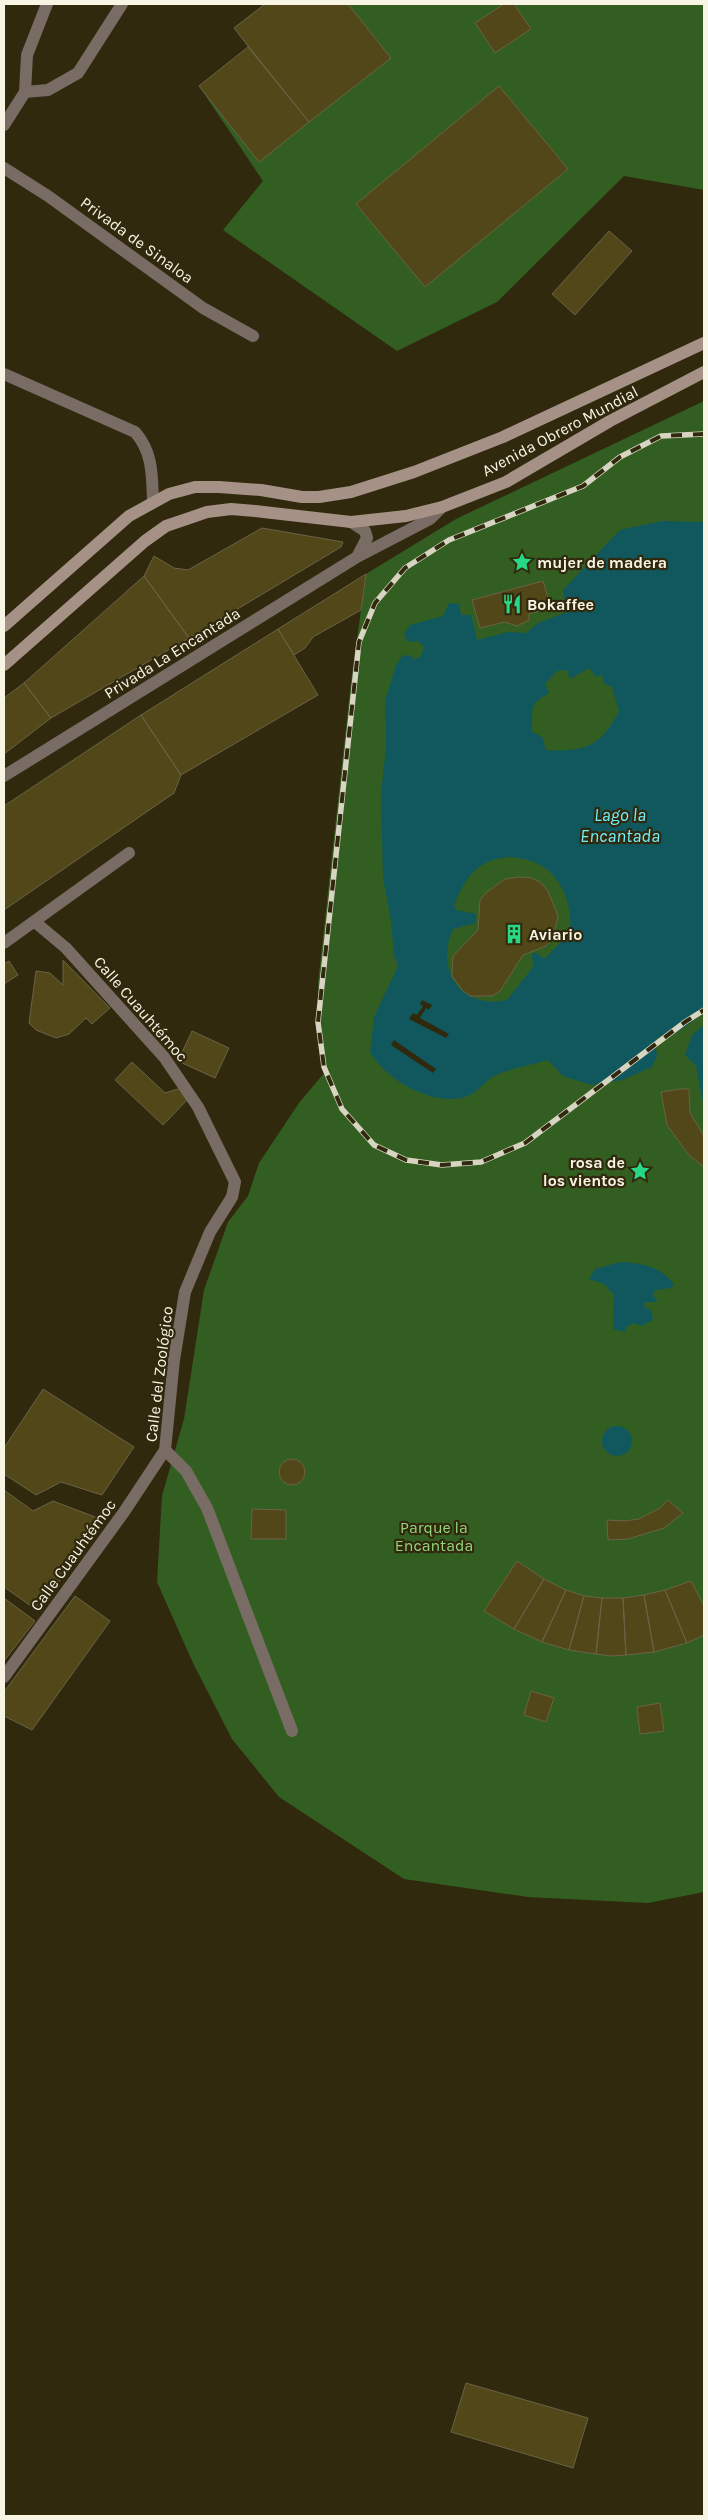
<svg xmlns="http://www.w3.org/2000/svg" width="708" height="2520" viewBox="0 0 708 2520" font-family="Karla,sans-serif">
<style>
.green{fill:#335e21}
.water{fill:#10585d;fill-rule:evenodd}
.pier{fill:#30290e}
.building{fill:#524718;stroke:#6a6347}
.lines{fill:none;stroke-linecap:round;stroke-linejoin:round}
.minor{stroke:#786c64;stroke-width:12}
.secondary{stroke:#a59185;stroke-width:12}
.rail-casing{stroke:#d8d4c2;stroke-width:5.5}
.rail{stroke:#30290e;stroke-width:4;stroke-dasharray:11;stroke-linecap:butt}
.labels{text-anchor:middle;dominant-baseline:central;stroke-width:4.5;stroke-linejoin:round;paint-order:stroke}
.street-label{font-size:16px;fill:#f9f5e5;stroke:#30290e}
.poi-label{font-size:16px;font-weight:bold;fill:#f9f5e5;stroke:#30290e;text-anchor:start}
.park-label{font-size:16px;fill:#93d67b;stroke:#30290e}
.water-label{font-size:18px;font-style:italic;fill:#74f1fc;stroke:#30290e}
</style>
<rect width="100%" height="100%" fill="#30290e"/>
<path class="green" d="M265,4H704V190L624,176L497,302L397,351L223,230L263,181L199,86L248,47L234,28Z
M704,401V1892L648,1903L528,1897L404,1879L279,1797L232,1739L193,1663L157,1582L162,1496L184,1419L204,1290L228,1222L248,1196L259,1163L299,1103L325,1072L318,983L351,682L366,574L456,519Z"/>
<path class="water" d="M662,521L704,522V1012L681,1030L657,1038L655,1042L657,1056L652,1067L622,1080L591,1085L563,1076L548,1060C531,1065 512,1068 496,1075C484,1080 478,1095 461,1098C428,1104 387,1080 370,1052L374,1017L398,966L394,955L391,921L383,878L381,795L386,746L385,701L396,665L403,655L411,656L415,660L421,656L424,646L417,641L408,642L404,634L410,625L443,616L449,603L459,604L461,615H471L477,640L508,632L526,633L538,623L567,612L563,590L620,530ZM589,668L596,677L602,675L604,683L612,687L619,711C601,747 584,752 546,750L542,737L531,731C534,709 527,705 549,693L545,684L557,671L567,670L570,679ZM510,857C518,858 526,859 534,862C561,872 575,908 569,934L544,959L537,953L532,954L533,967L508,999C501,1002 492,1002 485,1001C450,995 439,959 453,929L476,923V914L456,910L454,905C466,876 478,859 510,857Z
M704,1025V1108L696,1066L685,1055L692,1035Z
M621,1262C641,1263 661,1266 674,1285L671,1288L655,1290L653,1295L658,1302H645L644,1307L651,1310L653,1320L641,1326L634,1323L625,1328V1332L613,1329L614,1295L604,1284L589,1279L595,1269Z
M602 1441a15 15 0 1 1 30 0a15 15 0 1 1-30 0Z"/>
<path class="pier" d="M422,1000L432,1005L429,1010L426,1008L420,1018L449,1034L446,1038L409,1019L413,1013L417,1015L423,1006L420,1004Z
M394,1040L436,1069L433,1073L391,1045Z"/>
<path class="building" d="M265,4H348L391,58L309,122L234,28Z
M504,4H514L531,29L495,53L475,23Z
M248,47L309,122L259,162L199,86Z
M499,86L568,169L425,287L356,204Z
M609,231L632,251L575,315L552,294Z
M262,528L343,542L341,547L189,638L144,576L154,556L174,568L188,570Z
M366,574L361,610L313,637L305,648L294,655L278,629Z
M144,576L189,638L51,718L24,683Z
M543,581L551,608L529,614V620L517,626L505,622L480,628L472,600Z
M278,629L318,695L181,775L141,715Z
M24,683L51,718L4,754V698Z
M141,715L181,775L174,793L4,910V806Z
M519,877L531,878L540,882L548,891L558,916L553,938L546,946L523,955L500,991L492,996H470L462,990L452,976L453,956L478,930L480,900L487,892L505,879Z
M63,960L110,1008L92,1024L86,1018L69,1034L56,1038L36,1030L29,1023L36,971L50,973L63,985Z
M9,961L18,975L4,984V964Z
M192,1031L229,1048L215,1078L178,1061Z
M132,1062L165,1093L181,1088L190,1097L163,1125L115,1080Z
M680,1089H689L690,1113L704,1136V1167L688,1154L667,1125L661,1092Z
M43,1389L134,1447L102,1495L61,1482L36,1495L4,1474V1448Z
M279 1472a13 13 0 1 1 26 0a13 13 0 1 1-26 0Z
M4,1490L33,1511L53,1501L103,1520L38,1611L4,1587Z
M668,1500L683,1513L664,1528L628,1539L608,1540L607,1520L625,1521L639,1519L660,1508Z
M252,1509L286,1510V1539H251Z
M517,1561L544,1579L514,1629L484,1611Z
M544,1579L566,1590L542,1642L514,1629Z
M691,1581L704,1606V1635L687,1643L665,1590Z
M566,1590L584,1596L569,1650L542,1642Z
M665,1590L687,1643L654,1652L644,1595Z
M644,1595L654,1652L626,1655L623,1598Z
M75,1596L110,1621L32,1730L4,1716V1692Z
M584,1596L602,1598L596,1654L569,1650Z
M4,1598L35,1621L4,1661Z
M602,1598H623L626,1655L611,1656L596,1654Z
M531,1691L554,1698L546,1722L524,1715Z
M660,1703L664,1731L640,1734L637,1707Z
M466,2383L588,2418L573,2468L451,2432Z"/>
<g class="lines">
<path class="minor" d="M25,92L48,90L78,73L122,4
M4,125L25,92L27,55L47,4
M4,168L48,196L203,308L253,336
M4,374L135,432C153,452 152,476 153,501
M351,522L365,531L367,538L357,557
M4,776L357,557L430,519L442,507
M35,922L66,948L164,1057L198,1107L235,1182L232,1197L210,1232L185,1292L174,1360L165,1450L186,1471L207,1508L292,1731
M4,943L129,853
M4,1677L124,1512L165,1450"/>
<path class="secondary" d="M4,626L129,516L169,494L195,487H219L261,490L302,497H319L351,492L414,472L503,437L704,343
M4,665L145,541L166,526L207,512L231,509L255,511L351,522L406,516L442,507L506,482L610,421L704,372"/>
<defs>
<path id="rail" d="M704,434L661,436L620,457L583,486L449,540L405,568L375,603L359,642L318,1022L324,1067L342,1109L374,1145L406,1160L442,1165L481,1162L525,1143L685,1022L704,1010"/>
</defs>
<use href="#rail" class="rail-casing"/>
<use href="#rail" class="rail"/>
</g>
<defs>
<symbol id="sight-bare" viewBox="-9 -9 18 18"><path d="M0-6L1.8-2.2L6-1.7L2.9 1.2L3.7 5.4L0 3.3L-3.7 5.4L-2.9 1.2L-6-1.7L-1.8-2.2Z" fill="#27d885" stroke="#30290e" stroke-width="2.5" paint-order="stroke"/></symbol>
<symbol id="restaurant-bare" viewBox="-9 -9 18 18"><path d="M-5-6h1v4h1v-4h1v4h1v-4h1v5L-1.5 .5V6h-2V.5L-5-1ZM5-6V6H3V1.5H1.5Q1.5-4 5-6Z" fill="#27d885" stroke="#30290e" stroke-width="2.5" paint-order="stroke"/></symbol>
<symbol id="building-bare" viewBox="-9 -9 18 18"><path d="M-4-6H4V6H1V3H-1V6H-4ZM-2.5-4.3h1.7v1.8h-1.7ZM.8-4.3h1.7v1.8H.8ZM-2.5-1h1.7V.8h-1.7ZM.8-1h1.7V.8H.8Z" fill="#27d885" stroke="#30290e" stroke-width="2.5" paint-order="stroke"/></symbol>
</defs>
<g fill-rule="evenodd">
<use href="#sight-bare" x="508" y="548" width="28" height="28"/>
<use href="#restaurant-bare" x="498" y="590" width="28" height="28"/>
<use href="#building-bare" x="500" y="920" width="28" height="28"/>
<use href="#sight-bare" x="626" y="1157" width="28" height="28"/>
</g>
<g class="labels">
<g class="street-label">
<text transform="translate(137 240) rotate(36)">Privada de Sinaloa</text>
<text transform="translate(560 431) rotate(-28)">Avenida Obrero Mundial</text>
<text transform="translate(172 653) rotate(-32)">Privada La Encantada</text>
<text transform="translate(141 1009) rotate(49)">Calle Cuauhtémoc</text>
<text transform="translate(159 1374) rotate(-83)">Calle del Zoológico</text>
<text transform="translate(73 1555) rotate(-54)">Calle Cuauhtémoc</text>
</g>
<g class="poi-label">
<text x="537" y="562">mujer de madera</text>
<text x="527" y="604">Bokaffee</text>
<text x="529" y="934">Aviario</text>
<text x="625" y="1162" text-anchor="end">rosa de<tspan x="625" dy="18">los vientos</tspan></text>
</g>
<g class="park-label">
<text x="434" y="1527">Parque la<tspan x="434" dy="18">Encantada</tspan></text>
</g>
<g class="water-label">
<text x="620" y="815">Lago la<tspan x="620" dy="21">Encantada</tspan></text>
</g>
</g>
<rect width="708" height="2520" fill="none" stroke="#f9f5e5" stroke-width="10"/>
</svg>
